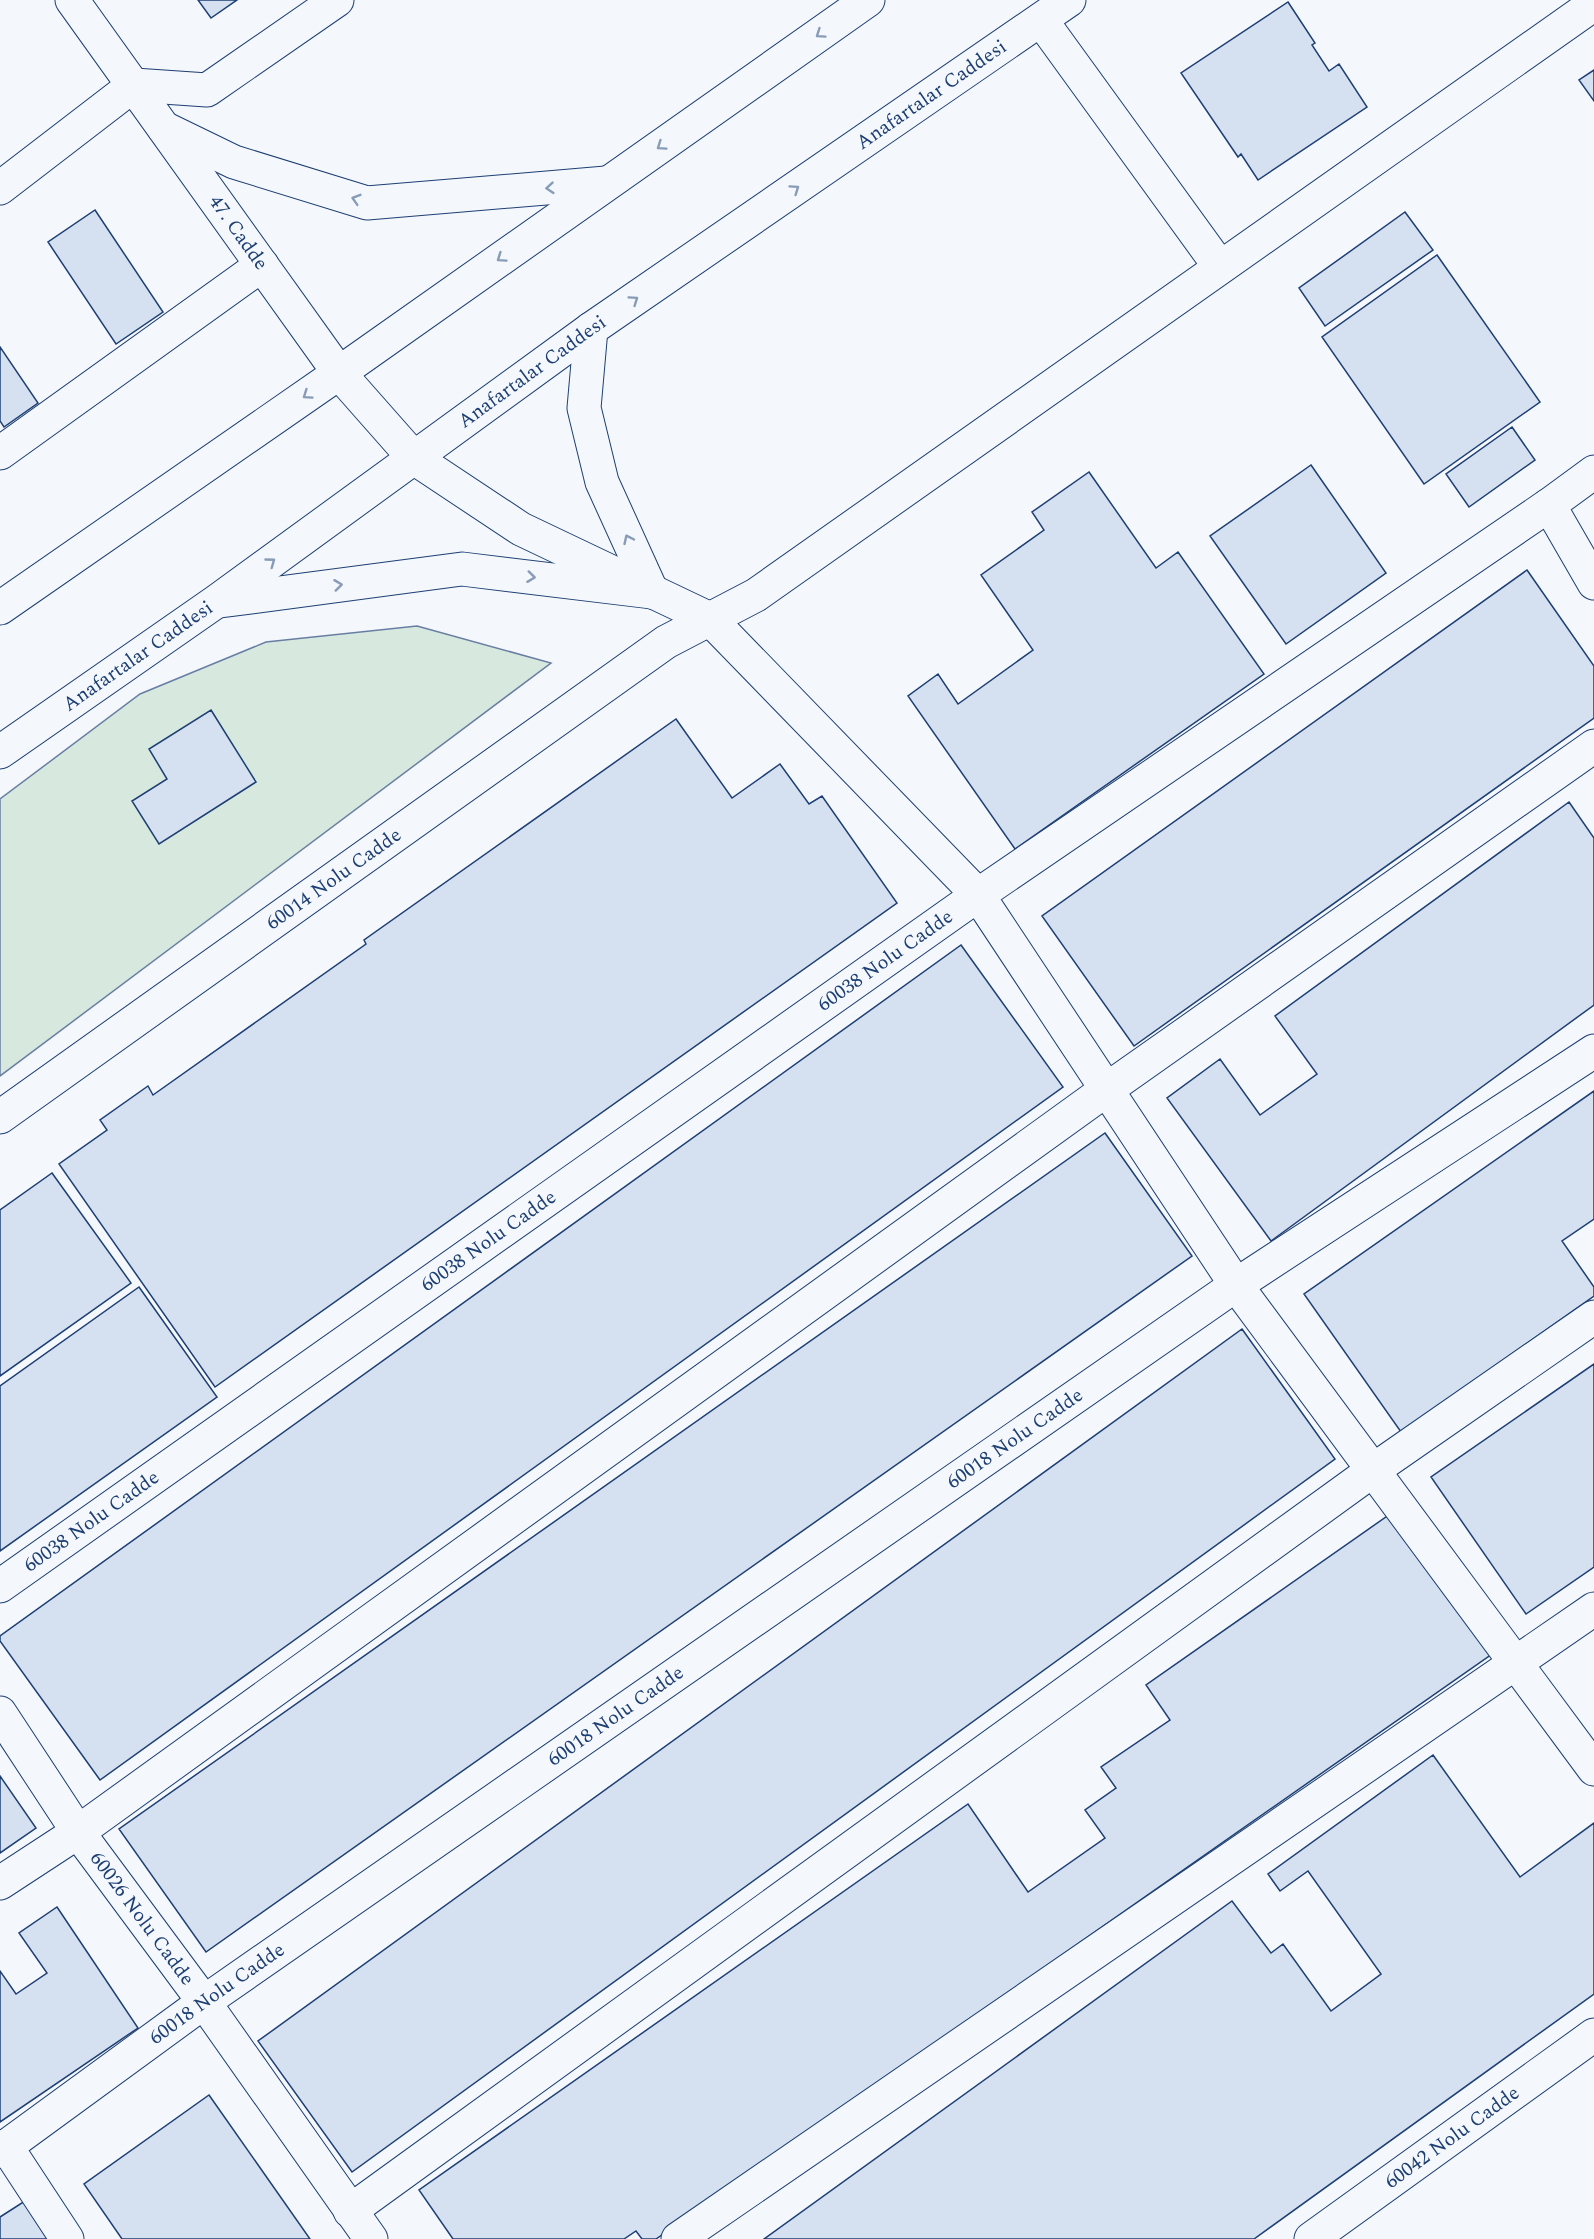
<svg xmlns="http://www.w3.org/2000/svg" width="1594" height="2239" viewBox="0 0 1594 2239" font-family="Spectral,serif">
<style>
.green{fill:#d7e8df;stroke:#687fa3;stroke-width:1.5}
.building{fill:#d5e0f0;stroke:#1d3f73;stroke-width:1.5}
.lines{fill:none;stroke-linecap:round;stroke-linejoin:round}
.minor-casing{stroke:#1d3f73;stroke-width:35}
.major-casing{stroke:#1d3f73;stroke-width:35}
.minor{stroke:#f4f7fb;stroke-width:33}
.major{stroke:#f4f7fb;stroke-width:33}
.oneway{stroke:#889bb7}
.labels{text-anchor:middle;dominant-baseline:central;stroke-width:4.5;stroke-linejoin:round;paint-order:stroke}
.street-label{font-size:20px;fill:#1d3f73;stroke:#f4f7fb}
</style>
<rect width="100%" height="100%" fill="#f4f7fb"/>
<path class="green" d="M417,626L551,663L0,1076V799L140,694L266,642Z"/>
<path class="building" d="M198,0H237L211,18Z
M1288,2L1315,43L1312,45L1329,71L1339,64L1367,107L1258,180L1241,154L1238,157L1181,73Z
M1594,70V101L1579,80Z
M95,210L163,312L116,344L48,242Z
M1405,212L1433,250L1325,326L1299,288Z
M1437,255L1540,402L1424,484L1322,337Z
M0,347L38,403L4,427L0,421Z
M1512,427L1535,460L1469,507L1446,474Z
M1311,465L1386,573L1286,644L1210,536Z
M1089,472L1156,568L1178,552L1264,674L1015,849L908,696L938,674L958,704L1033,650L981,575L1044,530L1032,512Z
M1527,570L1594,666V718L1134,1046L1042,916Z
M211,710L256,782L159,844L132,801L167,779L149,749Z
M676,719L732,798L780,764L809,804L822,796L897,903L215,1387L59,1164L107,1130L100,1120L148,1086L153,1095L366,944L364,940Z
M1569,802L1594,838V1005L1271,1241L1167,1098L1220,1059L1260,1115L1317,1074L1275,1016Z
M961,945L1063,1087L100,1780L0,1641V1636Z
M1594,1091V1219L1562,1241L1594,1287V1296L1401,1432L1304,1294Z
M1105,1133L1192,1256L206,1952L119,1829Z
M52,1173L131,1283L0,1376V1210Z
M139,1287L217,1397L0,1551V1386Z
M1242,1329L1335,1459L352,2172L258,2041Z
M1594,1364V1567L1526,1614L1431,1477Z
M1393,1512L1492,1654L656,2239H642L636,2231L624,2239H453L419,2190L968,1804L1028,1892L1105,1838L1085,1810L1116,1788L1101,1767L1170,1720L1146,1685Z
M1433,1755L1520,1877L1594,1823V1994L1254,2239H764L1232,1901L1271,1953L1283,1944L1331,2011L1381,1974L1308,1871L1280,1891L1268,1874Z
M0,1776L36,1828L0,1853Z
M57,1907L138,2028L0,2122V1971L16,1994L47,1973L19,1933Z
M209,2095L310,2239H122L84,2184Z
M28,2199L54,2239H0V2217Z"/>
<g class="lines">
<defs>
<g id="minor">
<path id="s1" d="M72,0L339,373L414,458L521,529L710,619L978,895L1236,1285L1594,1769"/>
<path d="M1041,20L1220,267"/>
<path d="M0,188L134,85L207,90L337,0"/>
<path d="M0,453L262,265"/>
<path d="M1549,505L1594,472"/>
<path id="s2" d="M0,1117L666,642L756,595L1594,4"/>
<path id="s3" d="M0,1586L978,895L1549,505L1594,583"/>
<path id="s4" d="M0,1713L78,1832L204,2002L371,2239"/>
<path d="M0,1883L78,1832L1106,1090L1594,746"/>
<path d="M6,2146L67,2239"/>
<path id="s5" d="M0,2151L204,2002L1236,1285L1594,1051"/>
<path d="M350,2211L1372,1471L1594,1317"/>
<path d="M678,2239L1594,1609"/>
<path id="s6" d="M1311,2239L1594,2035"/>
</g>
<g id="major">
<path d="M164,128L234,162L367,203L606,183"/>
<path d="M591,329L584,408L602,482L652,592"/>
<path d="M220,601L462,569L652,592"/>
<path d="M0,608L339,373L868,0"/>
<path id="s7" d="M0,752L217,601L591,329L1069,0"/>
</g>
</defs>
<use href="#minor" class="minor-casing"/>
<use href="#major" class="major-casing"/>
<use href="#minor" class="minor"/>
<use href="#major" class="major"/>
</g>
<defs><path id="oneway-chevron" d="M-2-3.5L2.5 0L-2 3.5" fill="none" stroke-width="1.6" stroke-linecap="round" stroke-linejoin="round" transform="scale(1.5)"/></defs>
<g class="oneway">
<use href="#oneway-chevron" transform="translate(820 34) rotate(145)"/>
<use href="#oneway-chevron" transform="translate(661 146) rotate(145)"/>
<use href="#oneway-chevron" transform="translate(550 188) rotate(175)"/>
<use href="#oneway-chevron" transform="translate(795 189) rotate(-35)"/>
<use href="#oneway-chevron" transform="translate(356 199) rotate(-163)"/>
<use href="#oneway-chevron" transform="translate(501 258) rotate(145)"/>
<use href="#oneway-chevron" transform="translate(634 300) rotate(-35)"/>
<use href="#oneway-chevron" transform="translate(307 395) rotate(145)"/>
<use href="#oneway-chevron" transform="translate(628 539) rotate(-115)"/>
<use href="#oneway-chevron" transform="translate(271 562) rotate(-36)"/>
<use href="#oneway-chevron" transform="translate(531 577) rotate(7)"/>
<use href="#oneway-chevron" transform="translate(338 585) rotate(-7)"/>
</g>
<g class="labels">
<g class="street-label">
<text stroke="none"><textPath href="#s7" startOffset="1140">Anafartalar Caddesi</textPath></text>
<text stroke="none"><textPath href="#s1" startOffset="286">47. Cadde</textPath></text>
<text stroke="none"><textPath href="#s7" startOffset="654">Anafartalar Caddesi</textPath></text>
<text stroke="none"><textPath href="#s7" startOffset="168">Anafartalar Caddesi</textPath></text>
<text stroke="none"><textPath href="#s2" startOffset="410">60014 Nolu Cadde</textPath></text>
<text stroke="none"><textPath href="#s3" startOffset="1084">60038 Nolu Cadde</textPath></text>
<text stroke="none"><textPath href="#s3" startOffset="598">60038 Nolu Cadde</textPath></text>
<text stroke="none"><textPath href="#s5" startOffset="1240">60018 Nolu Cadde</textPath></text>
<text stroke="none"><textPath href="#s3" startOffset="112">60038 Nolu Cadde</textPath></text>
<text stroke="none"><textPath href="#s5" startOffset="754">60018 Nolu Cadde</textPath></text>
<text stroke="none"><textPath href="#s4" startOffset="250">60026 Nolu Cadde</textPath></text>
<text stroke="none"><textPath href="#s5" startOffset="268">60018 Nolu Cadde</textPath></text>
<text stroke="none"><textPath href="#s6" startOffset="174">60042 Nolu Cadde</textPath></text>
</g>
</g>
</svg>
